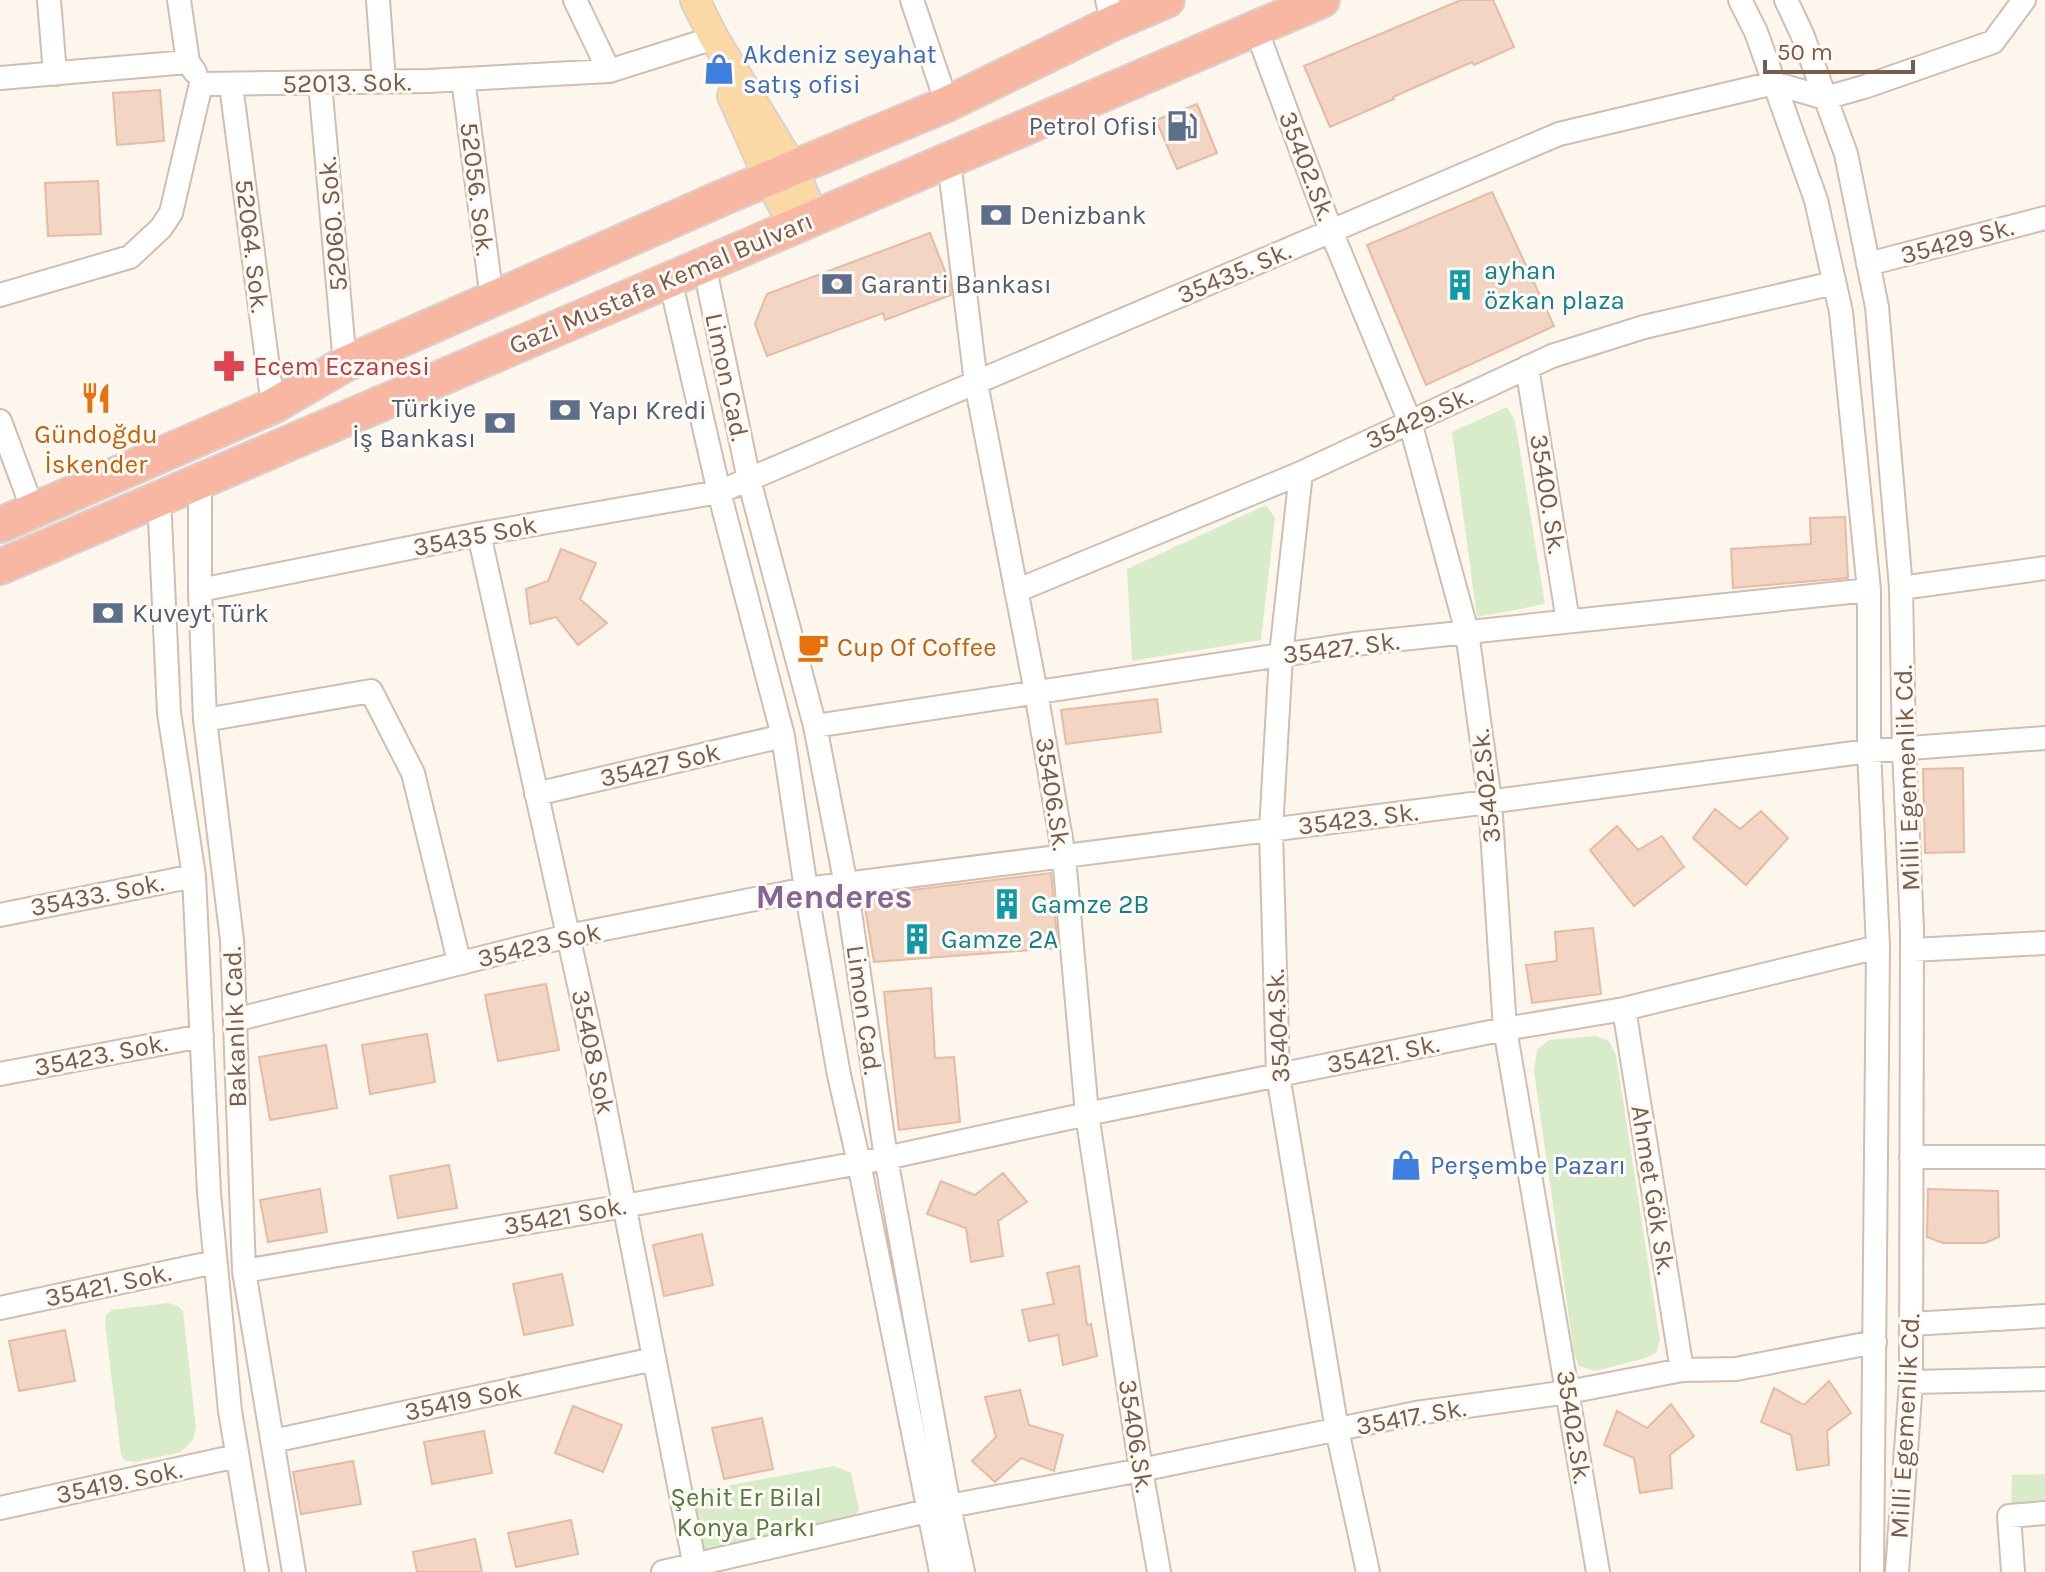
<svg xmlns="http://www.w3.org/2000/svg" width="2045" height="1572" viewBox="0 0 2045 1572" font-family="Karla,sans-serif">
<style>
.green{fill:#d8ecc9}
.building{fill:#f3d5c3;stroke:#e6bba3;stroke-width:2}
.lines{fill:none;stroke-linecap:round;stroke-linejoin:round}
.minor-casing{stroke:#d1beb0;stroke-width:26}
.major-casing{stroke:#dad1cd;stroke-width:32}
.highway-casing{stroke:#dad1cd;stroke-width:38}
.minor{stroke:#fff;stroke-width:22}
.major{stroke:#fbd9a5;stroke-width:28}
.highway{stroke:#f7b7a3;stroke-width:34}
.labels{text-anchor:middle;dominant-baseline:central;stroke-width:6;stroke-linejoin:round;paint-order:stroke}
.shop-label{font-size:26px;fill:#366cbe;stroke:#fffaf3;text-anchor:start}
.street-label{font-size:26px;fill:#7a5c4d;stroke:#fffaf3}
.service-label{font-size:26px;fill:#4e5e75;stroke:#fffaf3;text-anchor:start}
.culture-label{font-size:26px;fill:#0d838f;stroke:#fffaf3;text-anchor:start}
.health-label{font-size:26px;fill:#be3a42;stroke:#fffaf3;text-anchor:start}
.food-label{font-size:26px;fill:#c56008;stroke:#fffaf3}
.park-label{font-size:26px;fill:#537a41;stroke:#fffaf3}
.district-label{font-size:34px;font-weight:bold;fill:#846695;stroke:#fffaf3}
</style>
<rect width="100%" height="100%" fill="#fdf6ec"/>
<path class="green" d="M1507,407L1515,421L1545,604L1477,617L1452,432Z
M1266,505L1275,518L1261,640L1132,661L1127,569Z
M1596,1036L1609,1041L1616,1055L1660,1340L1656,1353L1642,1359L1595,1371L1579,1366L1574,1354L1534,1071L1537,1050L1549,1040Z
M168,1303L178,1306L183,1311L196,1427L193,1440L181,1452L135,1462L125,1460L121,1455L105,1325L106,1315L112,1310Z
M834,1466L851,1473L859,1509L854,1519L838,1525L702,1550L686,1499L693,1492Z
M2045,1474V1511L2011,1515L2012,1475Z"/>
<path class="building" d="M1461,0H1493L1514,47L1474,65L1472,62L1393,97L1394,99L1330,127L1304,66Z
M160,90L164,141L117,145L113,93Z
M1197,104L1217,153L1177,169L1156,120Z
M98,181L101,234L48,236L45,183Z
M1492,192L1554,326L1426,385L1367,245Z
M930,233L950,284L951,295L885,320L883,313L767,356L755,324L767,294Z
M1845,517L1848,578L1733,588L1731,549L1811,544L1810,518Z
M561,549L596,563L580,599L607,623L578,645L556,617L530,624L526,589L548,581Z
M1157,699L1161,732L1066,744L1061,710Z
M1963,768L1964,852L1925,853L1923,769Z
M1715,809L1740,829L1761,811L1788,838L1746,885L1693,838Z
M1617,826L1638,850L1662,836L1684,867L1634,906L1590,850Z
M1051,873L1058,948L874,962L863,896Z
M1593,928L1601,994L1532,1003L1526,965L1557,961L1555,932Z
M546,984L559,1050L498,1061L485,995Z
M931,988L935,1058L954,1057L960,1122L899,1130L884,992Z
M427,1034L435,1082L370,1094L362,1045Z
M326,1045L337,1108L270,1120L259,1057Z
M449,1165L457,1208L398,1218L390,1176Z
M1003,1173L1027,1202L998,1221L1003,1256L971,1262L966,1228L927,1214L941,1181L975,1195Z
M320,1189L327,1232L268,1242L260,1200Z
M1928,1189L1998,1191L1999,1237L1985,1243H1943L1927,1237Z
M702,1234L713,1285L664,1296L653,1245Z
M1079,1266L1087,1325L1091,1324L1097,1356L1063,1365L1058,1335L1029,1341L1022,1310L1054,1304L1047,1273Z
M562,1274L573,1325L524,1335L513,1284Z
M65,1330L75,1381L19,1391L9,1341Z
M1829,1381L1851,1413L1827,1431L1829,1465L1797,1470L1791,1435L1761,1422L1774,1388L1804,1405Z
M1020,1390L1029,1425L1063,1435L1054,1471L1021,1458L995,1482L972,1461L996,1437L985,1397Z
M1671,1404L1694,1436L1670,1455L1672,1488L1640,1493L1634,1458L1604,1445L1617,1411L1647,1428Z
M573,1406L622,1425L603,1472L555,1453Z
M762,1418L773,1469L724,1479L712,1428Z
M484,1431L492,1473L432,1484L424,1442Z
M353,1461L361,1504L301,1514L293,1472Z
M571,1520L578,1554L516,1567L508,1533Z
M475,1539L482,1572H417L413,1552Z"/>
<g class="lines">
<defs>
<path id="minor" d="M49,0L55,74
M179,0L188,62L195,72
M378,0L384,82
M575,0L609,71
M912,0L947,104
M1107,0L1113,23
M1740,0L1756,32L1816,200L1841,312L1869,590V751L1878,947L1872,1572
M1786,0L1802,34L1846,154L1877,307L1901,588L1904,749L1912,929L1911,1382L1897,1572
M1256,29L1331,231L1410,422L1467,632L1490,801L1505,1029L1598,1572
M0,78L188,62
M463,79L492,299
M320,83L345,364
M231,85L273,406
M949,161L976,383L1036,692L1064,857L1087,1114L1141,1470L1159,1572
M704,264L749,480L815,726L846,885L886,1158L949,1506L963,1572
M1868,264L2045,218
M670,279L719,492L783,736L806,889L839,1075L859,1163L941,1572
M0,295L130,257L161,228L171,213L201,84L428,81L609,71L714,38
M1527,367L1568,621
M0,421L33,510
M1301,473L1281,655L1271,830L1278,1075L1337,1430L1368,1572
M200,480V590L205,720L232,940L244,1271L294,1572
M159,497L169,713L194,876L209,1193L230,1411L257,1572
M479,534L597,1066L696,1572
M1901,588L2045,568
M200,590L479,534L719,492L1559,134L1774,83L1825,98L1864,87L1993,42L2024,0
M1016,591L1301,473L1552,356L1644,327L1834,283
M205,720L371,691L413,773L457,953L462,963
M815,726L1354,644L1869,590
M536,794L783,736
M0,915L194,876
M1912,950L2045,943
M1624,1009L1682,1370
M235,1020L568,936L806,889L1457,806L1869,751L2045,738
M0,1074L202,1036
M1911,1157H2045
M244,1271L624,1206L886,1158L1087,1114L1505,1029L1624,1009L1878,947
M0,1308L215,1262
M1911,1324L2045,1316
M1911,1382L2045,1379
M273,1441L654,1359
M0,1508L237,1456
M663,1572L949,1506L1141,1470L1416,1413L1568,1392L1682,1370L1736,1369L1875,1342
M2013,1572L2009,1516L2045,1513"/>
<path id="major" d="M695,0L714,38L793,168L814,218
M732,96L769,179L794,227"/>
<path id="highway" d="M0,525L273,406L345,364L724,197L947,104L1113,23L1167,0
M0,567L1322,0"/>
</defs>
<use href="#minor" class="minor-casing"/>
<use href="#major" class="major-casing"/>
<use href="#highway" class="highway-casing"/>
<use href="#minor" class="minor"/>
<use href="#major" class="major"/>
<use href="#highway" class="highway"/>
</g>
<defs>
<symbol id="shop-bare" viewBox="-9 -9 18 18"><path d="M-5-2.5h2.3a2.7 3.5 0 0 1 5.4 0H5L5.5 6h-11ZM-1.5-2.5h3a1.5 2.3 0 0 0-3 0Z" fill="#3f7fe0" stroke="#fffaf3" stroke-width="2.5" paint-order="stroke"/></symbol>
<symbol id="fuel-bare" viewBox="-9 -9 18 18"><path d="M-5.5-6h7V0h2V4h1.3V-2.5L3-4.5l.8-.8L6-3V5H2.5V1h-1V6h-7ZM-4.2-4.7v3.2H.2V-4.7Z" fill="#5c6f8a" stroke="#fffaf3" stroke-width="2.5" paint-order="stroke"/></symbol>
<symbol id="bank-bare" viewBox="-9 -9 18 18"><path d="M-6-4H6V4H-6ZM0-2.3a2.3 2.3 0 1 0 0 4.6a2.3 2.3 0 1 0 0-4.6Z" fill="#5c6f8a" stroke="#fffaf3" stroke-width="2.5" paint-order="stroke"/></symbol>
<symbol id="building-bare" viewBox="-9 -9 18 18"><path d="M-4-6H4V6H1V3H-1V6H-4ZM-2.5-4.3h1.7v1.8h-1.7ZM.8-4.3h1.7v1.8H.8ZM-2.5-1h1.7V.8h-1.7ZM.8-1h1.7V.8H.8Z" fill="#0f9aa8" stroke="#fffaf3" stroke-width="2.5" paint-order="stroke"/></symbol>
<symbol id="pharmacy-bare" viewBox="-9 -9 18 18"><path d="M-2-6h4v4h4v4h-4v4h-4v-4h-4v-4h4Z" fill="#e0444e" stroke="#fffaf3" stroke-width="2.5" paint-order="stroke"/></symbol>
<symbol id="restaurant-bare" viewBox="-9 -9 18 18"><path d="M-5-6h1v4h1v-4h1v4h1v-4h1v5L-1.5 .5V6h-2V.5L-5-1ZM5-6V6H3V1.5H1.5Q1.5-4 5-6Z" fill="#e8710a" stroke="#fffaf3" stroke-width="2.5" paint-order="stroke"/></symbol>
<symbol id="cafe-bare" viewBox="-9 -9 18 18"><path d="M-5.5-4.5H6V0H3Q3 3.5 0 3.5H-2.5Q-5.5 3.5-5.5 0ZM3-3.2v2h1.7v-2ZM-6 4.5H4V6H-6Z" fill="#e8710a" stroke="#fffaf3" stroke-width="2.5" paint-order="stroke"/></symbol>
</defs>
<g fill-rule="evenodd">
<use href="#shop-bare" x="697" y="47" width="44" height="44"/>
<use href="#fuel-bare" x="1160" y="104" width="44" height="44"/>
<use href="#bank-bare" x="974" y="193" width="44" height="44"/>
<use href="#bank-bare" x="815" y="262" width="44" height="44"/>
<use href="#building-bare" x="1438" y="263" width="44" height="44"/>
<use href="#pharmacy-bare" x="207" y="344" width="44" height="44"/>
<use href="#restaurant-bare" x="74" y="376" width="44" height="44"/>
<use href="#bank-bare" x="543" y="388" width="44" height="44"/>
<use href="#bank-bare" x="478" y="401" width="44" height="44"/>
<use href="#bank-bare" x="86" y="591" width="44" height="44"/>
<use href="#cafe-bare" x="791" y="625" width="44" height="44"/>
<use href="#building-bare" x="985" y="882" width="44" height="44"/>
<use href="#building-bare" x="895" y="917" width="44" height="44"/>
<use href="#shop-bare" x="1384" y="1143" width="44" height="44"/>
</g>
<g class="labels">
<g class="shop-label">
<text x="743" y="54">Akdeniz seyahat<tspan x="743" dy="30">satış ofisi</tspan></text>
<text x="1430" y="1165">Perşembe Pazarı</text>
</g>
<g class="street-label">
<text transform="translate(347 83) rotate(-1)">52013. Sok.</text>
<text transform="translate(1307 166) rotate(69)">35402.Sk.</text>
<text transform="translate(477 189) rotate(83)">52056. Sok.</text>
<text transform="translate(333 224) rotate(-95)">52060. Sok.</text>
<text transform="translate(1957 241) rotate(-15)">35429 Sk.</text>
<text transform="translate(252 246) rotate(83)">52064. Sok.</text>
<text transform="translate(1234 273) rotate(-23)">35435. Sk.</text>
<text transform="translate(661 283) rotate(-23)">Gazi Mustafa Kemal Bulvarı</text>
<text transform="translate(727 377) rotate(78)">Limon Cad.</text>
<text transform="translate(1419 418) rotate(-25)">35429.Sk.</text>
<text transform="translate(1548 494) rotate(81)">35400. Sk.</text>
<text transform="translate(475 536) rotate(-11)">35435 Sok</text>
<text transform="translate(1341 648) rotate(-7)">35427. Sk.</text>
<text transform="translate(660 765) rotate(-13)">35427 Sok</text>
<text transform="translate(1907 778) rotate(-92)">Milli Egemenlik Cd.</text>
<text transform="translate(1486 786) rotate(-96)">35402.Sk.</text>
<text transform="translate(1053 794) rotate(81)">35406.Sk.</text>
<text transform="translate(1358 819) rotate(-7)">35423. Sk.</text>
<text transform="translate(97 895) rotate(-11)">35433. Sok.</text>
<text transform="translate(539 945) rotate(-13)">35423 Sok</text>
<text transform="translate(864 1010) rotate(82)">Limon Cad.</text>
<text transform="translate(1278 1026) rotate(-93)">35404.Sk.</text>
<text transform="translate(235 1027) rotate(-92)">Bakanlık Cad.</text>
<text transform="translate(593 1052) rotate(78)">35408 Sok</text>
<text transform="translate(1383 1054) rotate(-11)">35421. Sk.</text>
<text transform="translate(101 1055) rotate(-11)">35423. Sok.</text>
<text transform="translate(1653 1190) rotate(81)">Ahmet Gök Sk.</text>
<text transform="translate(565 1216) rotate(-10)">35421 Sok.</text>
<text transform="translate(108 1285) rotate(-12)">35421. Sok.</text>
<text transform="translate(463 1400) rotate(-12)">35419 Sok</text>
<text transform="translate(1411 1417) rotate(-10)">35417. Sk.</text>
<text transform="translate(1905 1426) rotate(-87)">Milli Egemenlik Cd.</text>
<text transform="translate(1574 1427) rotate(81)">35402.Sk.</text>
<text transform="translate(1136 1436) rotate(81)">35406.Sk.</text>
<text transform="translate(119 1482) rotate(-12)">35419. Sok.</text>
</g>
<g class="service-label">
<text x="1158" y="126" text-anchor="end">Petrol Ofisi</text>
<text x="1020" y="215">Denizbank</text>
<text x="861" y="284">Garanti Bankası</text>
<text x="476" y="408" text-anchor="end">Türkiye<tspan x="476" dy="30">İş Bankası</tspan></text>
<text x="589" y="410">Yapı Kredi</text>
<text x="132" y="613">Kuveyt Türk</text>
</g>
<g class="culture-label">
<text x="1484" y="270">ayhan<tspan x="1484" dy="30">özkan plaza</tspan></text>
<text x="1031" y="904">Gamze 2B</text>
<text x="941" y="939">Gamze 2A</text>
</g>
<g class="health-label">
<text x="253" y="366">Ecem Eczanesi</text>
</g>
<g class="food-label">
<text x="96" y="434">Gündoğdu<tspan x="96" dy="30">İskender</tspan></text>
<text x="837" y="647" text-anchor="start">Cup Of Coffee</text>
</g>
<g class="park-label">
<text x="746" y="1497">Şehit Er Bilal<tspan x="746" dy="30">Konya Parkı</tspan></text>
</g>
<g class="district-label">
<text x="834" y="897">Menderes</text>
</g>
</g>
<path d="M1765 60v12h148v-12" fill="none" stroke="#7a5c4d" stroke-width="4"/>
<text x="1777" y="60" font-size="24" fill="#7a5c4d" stroke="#fffaf3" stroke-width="6" paint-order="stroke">50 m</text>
</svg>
